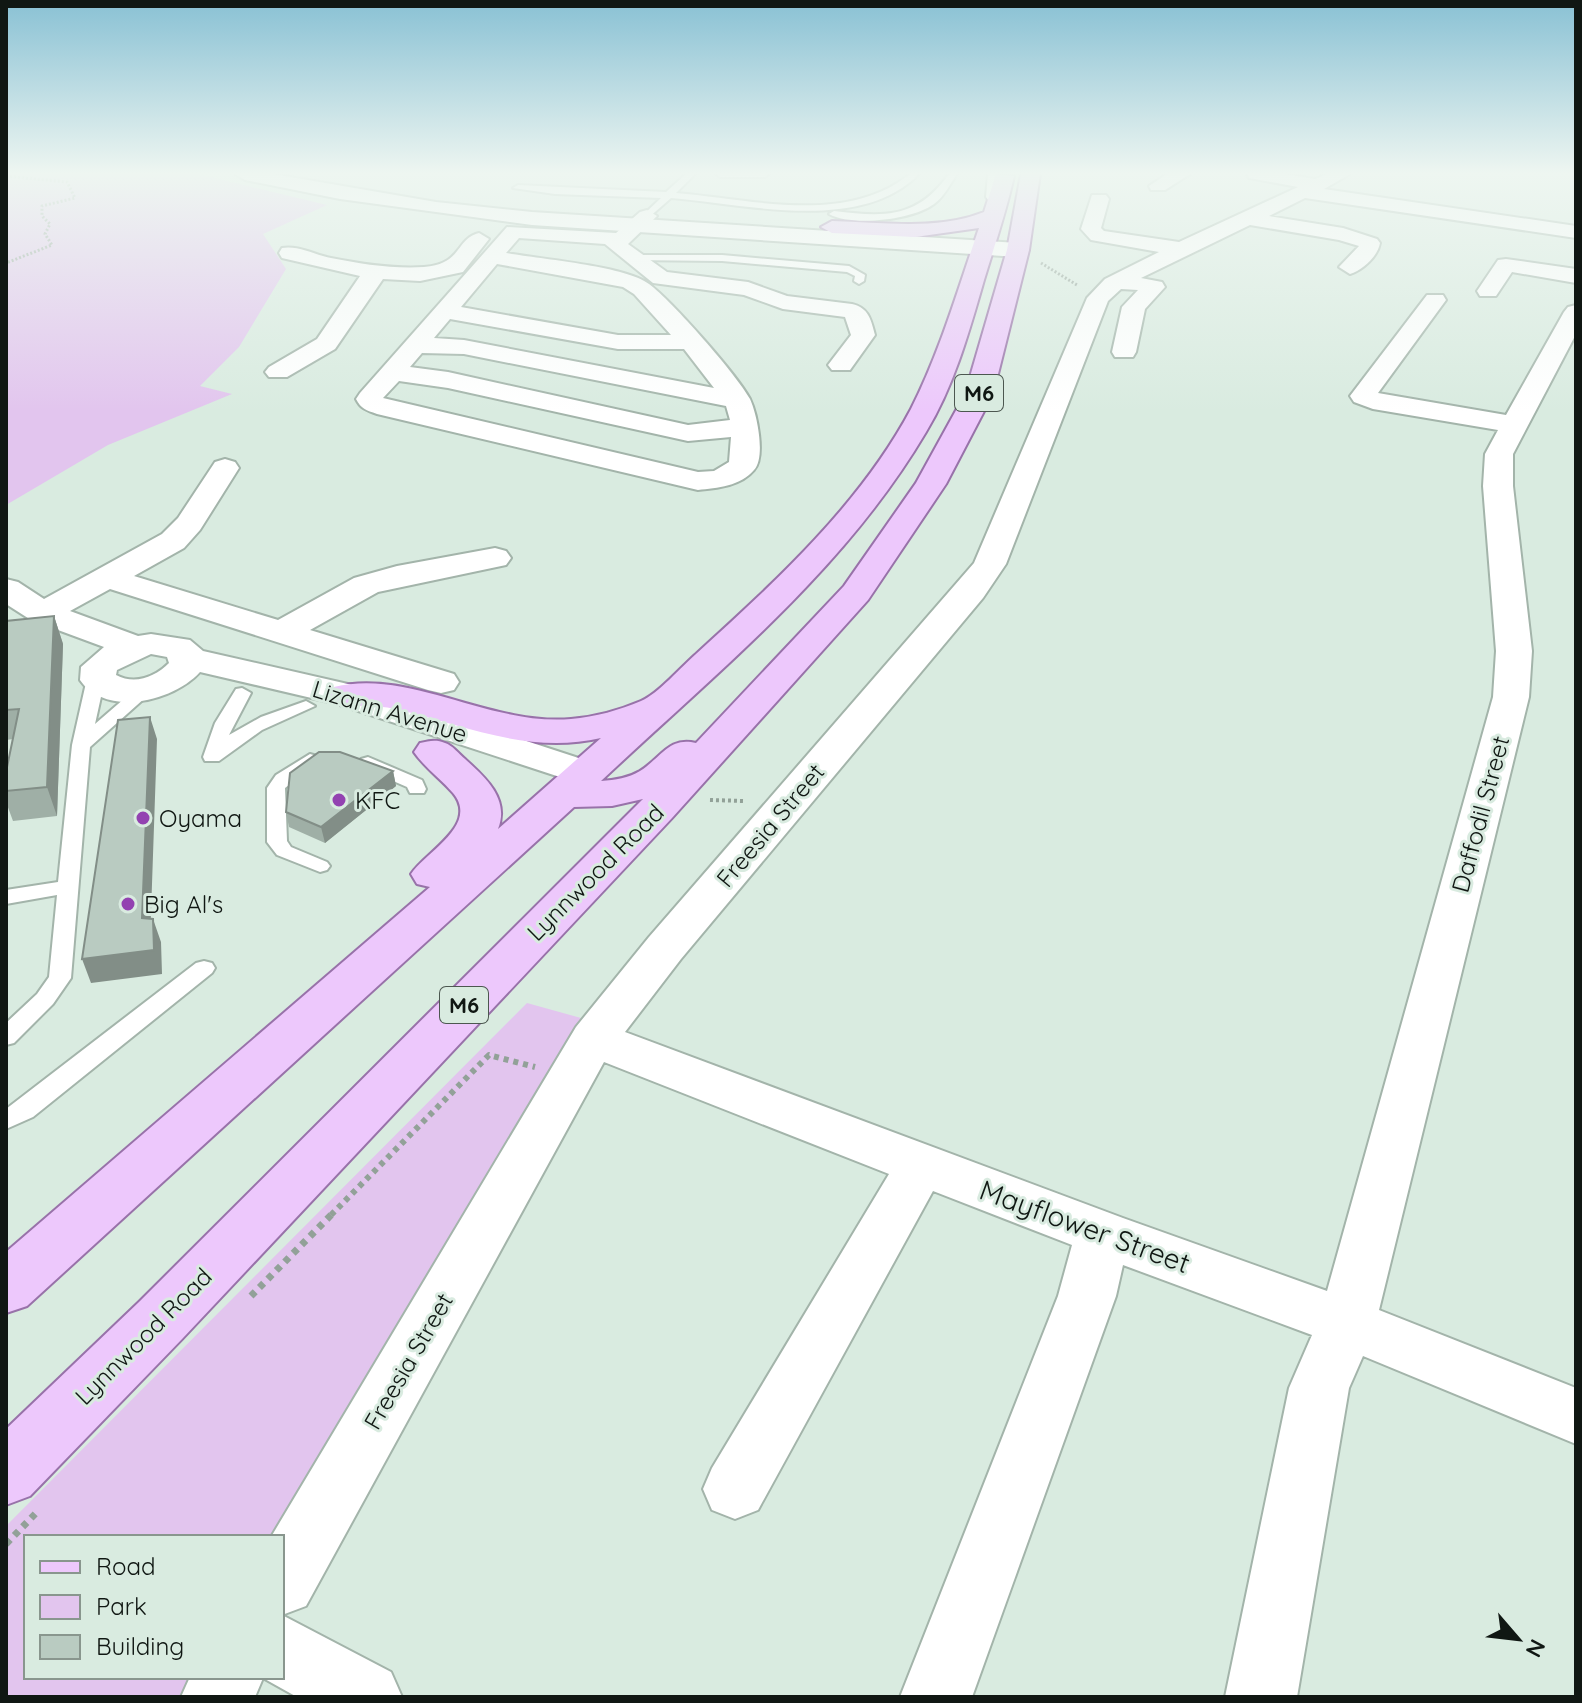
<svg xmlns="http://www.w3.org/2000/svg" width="1582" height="1703" viewBox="0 0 1582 1703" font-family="Quicksand,sans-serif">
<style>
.green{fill:#e2c5ee}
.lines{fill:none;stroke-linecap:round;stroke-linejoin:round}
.service-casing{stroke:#a3b4aa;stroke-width:4}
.minor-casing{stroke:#a3b4aa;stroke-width:4}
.secondary-casing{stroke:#a3b4aa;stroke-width:4}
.primary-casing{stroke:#9872a9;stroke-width:4}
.path-far3{stroke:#92a198;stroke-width:3;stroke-dasharray:2 2;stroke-linecap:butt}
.path-far2{stroke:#92a198;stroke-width:4;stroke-dasharray:3 3;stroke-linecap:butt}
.path-far1{stroke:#92a198;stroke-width:6;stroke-dasharray:5 5;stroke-linecap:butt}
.path{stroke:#92a198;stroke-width:7;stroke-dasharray:6 6;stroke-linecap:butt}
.service{fill:#fff;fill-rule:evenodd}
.minor{fill:#fff;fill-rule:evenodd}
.secondary{fill:#fff;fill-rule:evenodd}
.primary{fill:#edc8fc;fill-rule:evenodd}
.wall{fill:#9fafa6}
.shaded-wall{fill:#828e87}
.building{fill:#b9cbc1;stroke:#828e87;stroke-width:2}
.poi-dot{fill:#9342b1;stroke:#d9ebe0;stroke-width:3}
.labels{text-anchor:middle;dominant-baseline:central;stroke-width:6;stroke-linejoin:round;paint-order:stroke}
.shield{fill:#d9ebe0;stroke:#4c5750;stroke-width:2}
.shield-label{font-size:22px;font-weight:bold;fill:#101713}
.street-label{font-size:24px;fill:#101713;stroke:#d9ebe0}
.poi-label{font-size:24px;fill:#101713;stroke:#d9ebe0;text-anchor:start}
.near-street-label{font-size:28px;fill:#101713;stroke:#d9ebe0}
</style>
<rect width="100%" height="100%" fill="#d9ebe0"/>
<path class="green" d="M6,174H198L327,205L263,234L286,269L239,347L200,386L232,394L108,445L6,505Z
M527,1003L581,1018L282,1542V1537H26V1677H205L193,1697H6V1526Z"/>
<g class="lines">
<defs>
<path id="service" d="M686,174H695L676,193C752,199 845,226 910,174H919C860,234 747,204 671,198L647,219L642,216L661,198L555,194L513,188L518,185L666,192Z
M716,174H769L765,177H720Z
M949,174H957C950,184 944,197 934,204C912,220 852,227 829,214L834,211C885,217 917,219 949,174Z
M988,174H996V197L1000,209H994L986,197Z
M633,255H722L849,266L865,275L864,281L859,284L854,281L855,276L847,272L722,261L629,260L628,258Z
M97,669L106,674L95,724L140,685H152L155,689L90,747L71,978L53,1004L14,1043L6,1045V1023L37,994L49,977L57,895L6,904V890L58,882L72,745L88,674Z
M242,688L251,693L229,735L261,717L306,701L315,706L262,730L219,761H205L203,757L215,723L236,689Z
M310,754L317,756L319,760L317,764L285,788L287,841L291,847L327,862L330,866L327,870L320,872L277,855L267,842V788L276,775Z
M368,757L422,780L426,789L424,793H410L407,787L361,767L359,763L361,759Z
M204,961L212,963L215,968L212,973L33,1117L6,1129V1109L196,963Z"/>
<path id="minor" d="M1167,174H1190L1165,190H1151L1149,186Z
M1247,174H1285L1315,179L1327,174H1350L1324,189L1576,226V238L1305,198L1269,216L1343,228L1377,239L1380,243C1378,256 1363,270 1350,274L1339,267L1359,246L1339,240L1250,225L1141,278L1162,282L1165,287L1145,309L1136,352L1133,357H1115L1112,352L1122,307L1138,290L1121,289L1108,301L1006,564L983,598L681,959L625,1032L1123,1218L1327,1291L1493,697L1496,651L1483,486L1485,454L1498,430L1373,409L1354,402L1350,396L1427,295H1443L1446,300L1378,393L1506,415L1564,312L1568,307L1576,305V334L1513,454V486L1532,651L1529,697L1379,1310L1576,1388V1444L1363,1356L1349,1388L1297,1697H1225L1289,1388L1312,1335L1123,1265L1116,1296L972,1697H900L1058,1296L1072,1245L933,1191L758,1510L735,1519L712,1510L703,1489L712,1468L889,1174L604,1062L306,1606L282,1615L391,1672L402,1697H297L263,1678L255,1697H181L190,1677H282V1537H271L576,1027L649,937L974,563L1087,298L1105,279L1159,252L1091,240L1081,229L1092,195H1106L1109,199L1101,228L1104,231L1179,242L1298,187L1249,178Z
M647,210L657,216L628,244L667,272L748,282L787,296L852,304C869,308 871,320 875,335L850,370H832L828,365L851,335L845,317L783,309L744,295L653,283L605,244L519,238L506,253C539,259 626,266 649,284C672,301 737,375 750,399C757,414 766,457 754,470C741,486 717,488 698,490L377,414C366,410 361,409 356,399L360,393L507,227L616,233L640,212ZM497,264L623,287L634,294L671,335H618L461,307ZM450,319L618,349H684L714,388L464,340L434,338ZM422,353L464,354L726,406L730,420L688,425L448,372L410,367ZM399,381L448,388L688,441L731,437L729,462L714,471L698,472L383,398Z
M479,233L489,239L463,272L420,281L383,279L335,349L287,377H269L265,372L269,367L317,339L360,276L282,258L279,253L282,248C298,245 315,255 331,258C361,264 393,269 424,267C463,264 455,239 479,233Z
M1506,259L1576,269V283L1512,272L1496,296H1480L1477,291L1498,260Z
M225,459L235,462L239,468L200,530L184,548L134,576L278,620L354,578L397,566L495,548L506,551L511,558L506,565L378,592L310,630L454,674L459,682L454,690L441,693L428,690L110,589L70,611L138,636L151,634L190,640L203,651L361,687L600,765L606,773L600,781L586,785L572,781L337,704L200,672C174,701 106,718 80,680L81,667L104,647L31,620L6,604V579L18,582L44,599L162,534L178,518L215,462ZM151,654L167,657L169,663C155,677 135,685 116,675L117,670Z"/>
<path id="secondary" d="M235,174H273L436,202L532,212L1018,243L1029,250L1018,257L532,225L340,199L245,180Z"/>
<path id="primary" d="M996,174L1014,176C1006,212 995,244 984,280C969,332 954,386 926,432C844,571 717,672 601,781C616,780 628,778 640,771C661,758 669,736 696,743L844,586L916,483L965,394L1007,250L1021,174H1040L1029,250L993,394L946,484L868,600L672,818L183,1338L30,1496L6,1505V1429L139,1302L643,799L612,806L574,807L27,1306L6,1313V1252L430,887L417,884L411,874C425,852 480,825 453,793C441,779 425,768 414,752L420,743C429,741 436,739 445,743C452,745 459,754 465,759C485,777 510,799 498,829L601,738C528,755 465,725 395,709C375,704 355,708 334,703L329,695L334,687C409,668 489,726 571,719C595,717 620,710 641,701C658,694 682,666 696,654C775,582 860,505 911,409C940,352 958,289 979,228L915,237L832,233L821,227L832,221C882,222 936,231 984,212Z"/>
</defs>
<use href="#service" class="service-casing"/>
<use href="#minor" class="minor-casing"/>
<use href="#secondary" class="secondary-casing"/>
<use href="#primary" class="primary-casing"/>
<path class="path-far3" d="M6,176L67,182L75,198L42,206V216L50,224L45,234L52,245L6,263
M1041,263L1077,285"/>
<path class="path-far2" d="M710,800L744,801"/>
<path class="path-far1" d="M331,1215L489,1055L535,1067"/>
<path class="path" d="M251,1296L333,1213
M6,1544L36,1513"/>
<use href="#service" class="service"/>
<use href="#minor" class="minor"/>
<use href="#secondary" class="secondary"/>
<use href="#primary" class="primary"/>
</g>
<path class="wall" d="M54,616L63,644L57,816L13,821L6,802V772L13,739L6,740V621Z
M393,771L396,786L325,843L289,827L286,812Z"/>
<path class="shaded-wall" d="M54,616L63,644L57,816L47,787Z
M150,717L157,739L150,942L142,918Z
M393,771L396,786L325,843L321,827Z
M153,919L161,942L162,974L91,983L82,959Z"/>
<path class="building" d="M54,616L47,787L6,791V772L19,709L6,710V621Z
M150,717L142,918L153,919L154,950L82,959L118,720Z
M319,752H340L393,771L321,827L286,812L290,773Z"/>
<linearGradient id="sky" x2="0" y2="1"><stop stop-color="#89c1d4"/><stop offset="0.42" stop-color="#eef6f1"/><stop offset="1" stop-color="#eef6f1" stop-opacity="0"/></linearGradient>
<rect width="1582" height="412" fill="url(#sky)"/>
<g class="poi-dot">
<circle cx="339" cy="800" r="8"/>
<circle cx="143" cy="818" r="8"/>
<circle cx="128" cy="904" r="8"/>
</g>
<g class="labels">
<g class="shield">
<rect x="955" y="375" width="48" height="36" rx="6"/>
<rect x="440" y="987" width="48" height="36" rx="6"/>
</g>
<g class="shield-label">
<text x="979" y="393">M6</text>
<text x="464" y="1005">M6</text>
</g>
<g class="street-label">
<text transform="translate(390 711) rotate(17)">Lizann Avenue</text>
<text transform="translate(1480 814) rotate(-75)">Daffodil Street</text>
<text transform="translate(770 825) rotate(-50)">Freesia Street</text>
<text transform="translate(595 872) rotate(-45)">Lynnwood Road</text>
<text transform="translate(143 1336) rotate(-45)">Lynnwood Road</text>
<text transform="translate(408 1361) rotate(-60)">Freesia Street</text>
</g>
<g class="poi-label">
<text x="355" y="800">KFC</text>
<text x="159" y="818">Oyama</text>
<text x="144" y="904">Big Al's</text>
</g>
<g class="near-street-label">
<text transform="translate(1085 1226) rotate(20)">Mayflower Street</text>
</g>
</g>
<rect width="1582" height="1703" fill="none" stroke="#101713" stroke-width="16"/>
<rect x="24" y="1535" width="260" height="144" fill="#d9ebe0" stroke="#89968e" stroke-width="2"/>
<rect x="40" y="1561" width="40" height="12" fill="#edc8fc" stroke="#89968e" stroke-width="2"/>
<text x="96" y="1575" font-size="24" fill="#101713">Road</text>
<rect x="40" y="1595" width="40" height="24" fill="#e2c5ee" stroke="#89968e" stroke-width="2"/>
<text x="96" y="1615" font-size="24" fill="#101713">Park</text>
<rect x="40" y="1635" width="40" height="24" fill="#b9cbc1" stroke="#89968e" stroke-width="2"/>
<text x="96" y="1655" font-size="24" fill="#101713">Building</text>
<g transform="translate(1518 1639) rotate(118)" stroke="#d9ebe0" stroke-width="6" paint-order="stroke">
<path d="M0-6L14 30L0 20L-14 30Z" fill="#101713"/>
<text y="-12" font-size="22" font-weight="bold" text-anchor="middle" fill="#101713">N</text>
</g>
</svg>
